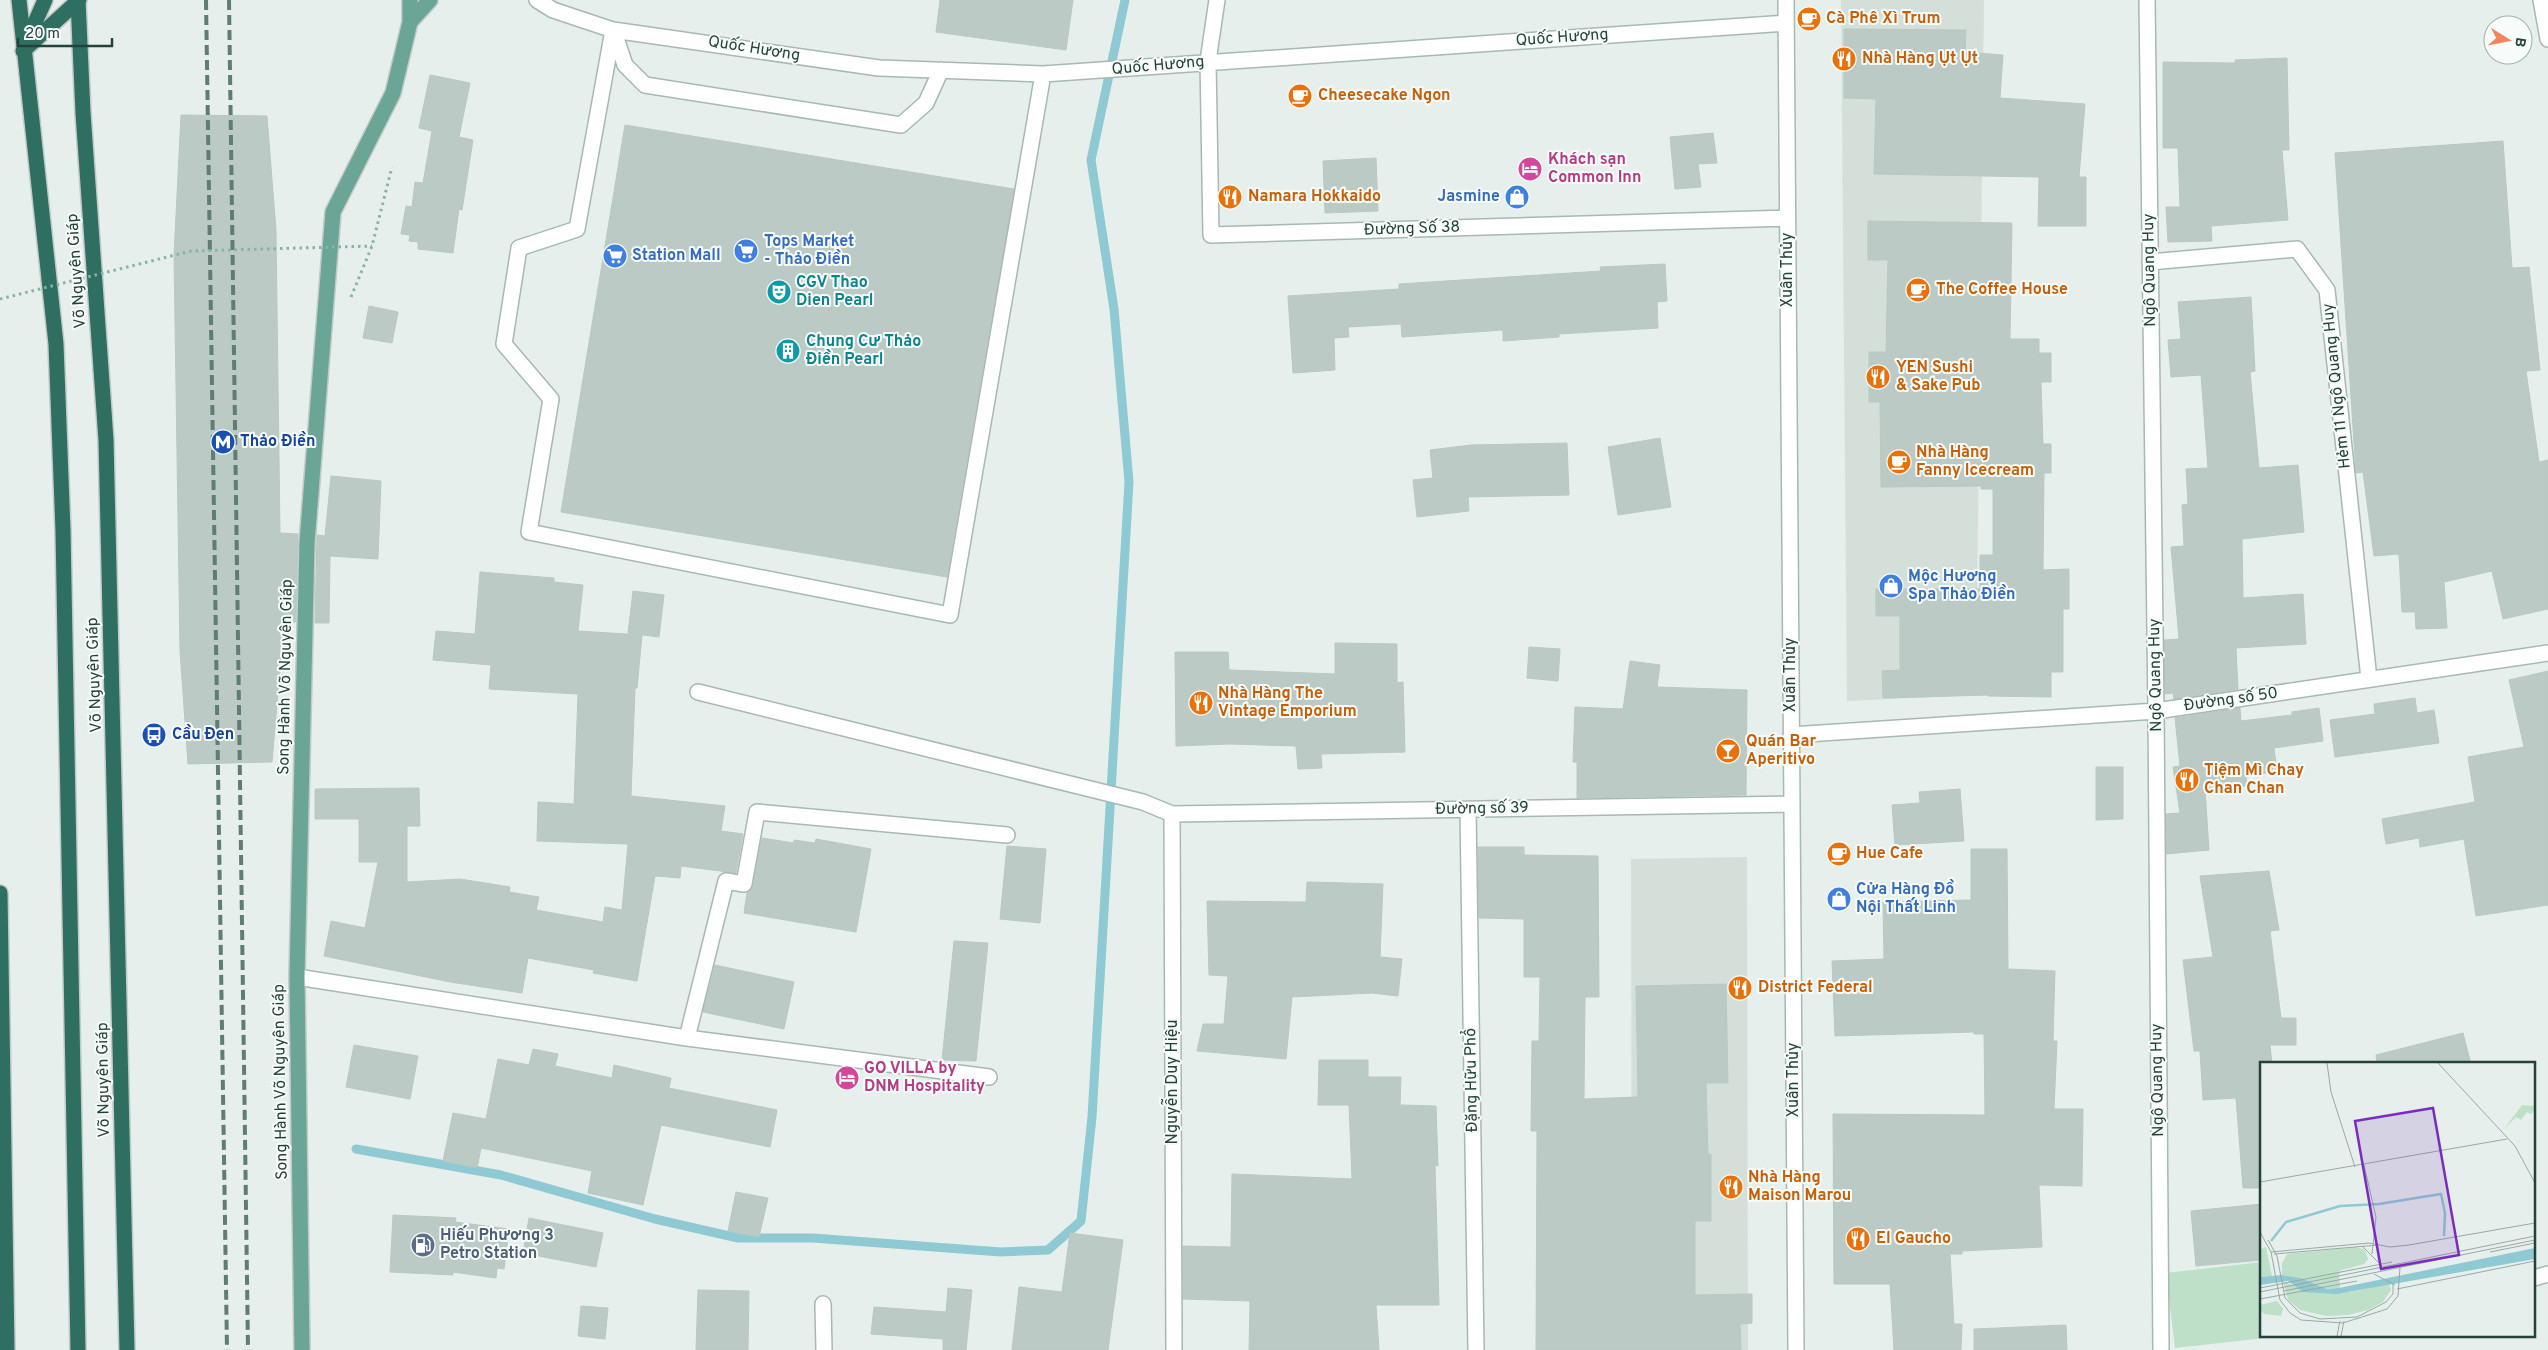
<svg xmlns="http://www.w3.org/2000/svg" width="2548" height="1350" viewBox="0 0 2548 1350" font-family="Overpass,sans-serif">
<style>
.built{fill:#d4dfda}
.green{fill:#bfe0c8}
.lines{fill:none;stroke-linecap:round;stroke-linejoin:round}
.stream{stroke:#8ec9d4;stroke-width:9}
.building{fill:#bbcac4;stroke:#b8c9c2}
.minor-casing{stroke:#a8b8b2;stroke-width:18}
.major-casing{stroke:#c2cac8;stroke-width:18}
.highway-casing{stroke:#c2cac8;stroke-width:18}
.path{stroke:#86b3a5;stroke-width:3;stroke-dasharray:2.5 4;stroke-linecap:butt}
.minor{stroke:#fff;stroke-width:15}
.major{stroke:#6aa596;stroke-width:15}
.highway{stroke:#2f6f62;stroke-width:15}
.rail{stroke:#5f7d75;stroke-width:4;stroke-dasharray:10 5;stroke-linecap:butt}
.path-bridge{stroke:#86b3a5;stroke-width:3;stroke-dasharray:2.5 4;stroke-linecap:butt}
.labels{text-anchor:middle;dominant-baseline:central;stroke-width:4;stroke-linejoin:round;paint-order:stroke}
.food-label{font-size:16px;font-weight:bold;fill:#c56008;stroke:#f7fbf9;text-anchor:start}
.street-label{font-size:16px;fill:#24423a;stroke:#f7fbf9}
.hotel-label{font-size:16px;font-weight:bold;fill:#b23c85;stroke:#f7fbf9;text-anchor:start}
.shop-label{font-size:16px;font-weight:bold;fill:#366cbe;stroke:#f7fbf9;text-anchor:start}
.culture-label{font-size:16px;font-weight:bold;fill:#0d838f;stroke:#f7fbf9;text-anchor:start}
.transit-label{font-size:16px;font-weight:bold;fill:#164399;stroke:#f7fbf9;text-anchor:start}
.service-label{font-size:16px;font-weight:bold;fill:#4e5e75;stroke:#f7fbf9;text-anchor:start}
.inset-river{fill:none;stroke:#8ec9d4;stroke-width:2.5}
.inset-road{fill:none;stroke:#98aaa4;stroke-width:1}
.view{fill:#7b2cbf;fill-opacity:0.15;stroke:#7b2cbf;stroke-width:2.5}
.inset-edge{fill:none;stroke:#24423a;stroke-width:2.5}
</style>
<rect width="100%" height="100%" fill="#e6efeb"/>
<path class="built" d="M1841,0H1984L1976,695L1847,701Z
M1747,857L1748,1350H1632L1631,859Z"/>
<path class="green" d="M2262,1262V1336H2283L2175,1348L2166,1273Z"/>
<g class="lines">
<path class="stream" d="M356,1149L501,1175L655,1219L738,1238H813L1001,1252L1048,1250L1081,1221L1092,1117L1129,482L1114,309L1091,160L1125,0"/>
</g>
<path class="building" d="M940,0H1073L1066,50L936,32Z
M1844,29L1966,30L1965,52L2003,55L2000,98L2085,104L2079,177H2086V226H2038L2039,177L1874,174L1876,99L1844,98Z
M2287,58L2289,150H2282L2288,220L2211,226L2212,241L2168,242L2166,207H2180L2178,148H2163V62L2235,63V60Z
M430,75L470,83L459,137L473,140L462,210L459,209L453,253L418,249V242L409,241L410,235L401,234L406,206L412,207L415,182L423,183L432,131L419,128Z
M181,115L267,116L276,230L280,533L298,534L296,622H281V657L272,762L188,764L180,651L174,255Z
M625,125L1014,189L947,577L561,512Z
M1713,133L1717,163L1698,164L1701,187L1675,189L1670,137Z
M2503,141L2512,268L2529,267L2540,370L2526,371L2539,462L2548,460V609L2503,619L2492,571L2444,582L2447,628L2416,629L2415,612H2402L2399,554L2374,556L2363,472L2356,473L2335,153Z
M1376,158L1378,211L1325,213L1323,161Z
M1868,221L2012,223L2010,339H2039V353H2051V382H2041L2043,444H2051V473H2044L2043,570L2069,569V609H2063V672H2051V697L1988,696V695L1883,698L1882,671L1900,670V616H1876V589H1980V555H1993V489H1981V486L1881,487L1880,402H1869V352H1886L1888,260H1868Z
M1665,264L1667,301L1657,302L1658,328L1559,334V337L1503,341V330L1402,337L1401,324L1348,327L1349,337L1334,338L1335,370L1293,373L1288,296L1399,289V284L1601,271L1600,267Z
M2251,297L2255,371L2250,372L2259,468L2298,465L2304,532L2242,539L2243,598L2303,594L2306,644L2236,648L2238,689L2174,699L2173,693L2165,694L2164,640L2179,639L2171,547L2184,546L2182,505L2188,504L2186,469L2208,468L2201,375L2171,377L2168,340L2181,339L2178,302Z
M369,306L398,312L392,343L363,338Z
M1660,438L1671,507L1618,515L1608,447Z
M1567,443L1569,495L1468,497L1469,511L1417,517L1413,480L1433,478L1430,450L1471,445Z
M331,476L381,481L378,559L330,556L329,623H315L317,535L325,536Z
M480,572L554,578V582L583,585L578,631L642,635L637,688H635L631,796L725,806L721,831L743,834L736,873L681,866L680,878L655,876L637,981L593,973L594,970L528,958L522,993L450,982L324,956L331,921L365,928L378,862H359V819H315V789L419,788L420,826H407V882L460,879L510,887L509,892L539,897L536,910L603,922L605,907L622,910L628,844L537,841L538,802L574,804L578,694L489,689L491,665L433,660L436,631L475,634Z
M633,591L664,595L659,637L628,633Z
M1335,643L1397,644V683L1403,682L1405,752L1321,754L1322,768L1298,769L1296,746L1229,744L1176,746L1175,652H1228L1229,670L1335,674Z
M1529,647L1560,649L1558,681L1527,678Z
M1630,661L1660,665L1657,687L1747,690L1746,795L1577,798V762H1573L1575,707L1623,709Z
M2548,671V905L2476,916L2464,839L2420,847L2419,838L2386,844L2382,819L2475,802L2468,757L2524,747L2509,680Z
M2415,698L2417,713L2434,710L2439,743L2335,757L2330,720L2375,714L2374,704Z
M2240,708L2241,721L2292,715V712L2319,708L2323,741L2274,748L2277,772L2246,775L2247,786L2205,790L2209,850L2166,854V814L2180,813L2173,767L2180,766L2175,718Z
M2096,767H2123V819L2096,820Z
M1960,789L1964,841L1895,845L1892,805L1920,803L1919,792Z
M762,838L794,843V840L815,843L816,839L871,849L856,932L744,913L747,893L753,886Z
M1007,846L1046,849L1040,923L1000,919Z
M1478,847H1524V855L1598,856L1599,997H1585L1584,1099L1638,1097L1636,986L1726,984L1728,1083H1706L1708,1154H1711V1221H1695V1295L1752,1294V1323L1740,1324L1741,1350H1536L1537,1131H1531L1532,1041H1539L1540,977H1524V919L1479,918Z
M1971,849H2007L2008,969L2055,971L2053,1041H2057L2054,1109H2083L2082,1186L2039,1185L2042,1247L1962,1251V1254H1950L1954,1324H1962L1961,1350H1894L1890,1284H1834L1833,1114L1985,1115L1984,1034H1974V1032L1835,1036L1832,961L1884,959L1883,902L1971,900Z
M2269,871L2279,930L2270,931L2281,1018H2296V1045H2270L2272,1064H2262V1188H2243L2236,1098L2203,1100L2200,1051H2194L2183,960L2213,957L2200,876Z
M1307,882L1383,884L1380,957L1402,959L1398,996L1372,993L1292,997L1286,1059L1197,1051L1203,1024H1224L1228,976L1209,975L1207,901L1306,902Z
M954,941L988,943L976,1061L942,1060Z
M715,965L794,982L784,1029L703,1012Z
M2463,1033L2471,1064H2377L2376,1055Z
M354,1045L418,1056L410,1099L346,1087Z
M533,1049L558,1054L555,1066L612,1078L614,1065L671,1078L669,1088L777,1110L770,1147L661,1125L643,1205L588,1193L592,1171L481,1148L477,1168L443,1161L453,1113L486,1119L498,1059L529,1065Z
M1319,1060H1368V1077H1401L1400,1105L1436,1106L1438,1166L1435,1165L1439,1305H1376L1379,1350H1249L1250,1301L1183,1299V1246L1231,1247L1232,1174L1352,1179L1349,1105H1318Z
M736,1192L768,1198L759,1237L728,1231Z
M2262,1204V1260L2196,1266L2191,1211Z
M393,1215L456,1218L455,1222L509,1229L504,1269L497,1268L496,1278L453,1272V1275L390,1272Z
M529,1218L603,1233L596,1267L523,1253Z
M1070,1233L1123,1240L1108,1350H1012L1019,1287L1062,1292Z
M948,1288L972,1290L966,1350H943V1339L871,1334L874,1307L946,1312Z
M698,1290L749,1291L748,1350H696Z
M581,1306L608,1308L605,1339L578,1336Z
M2066,1325L2067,1350H1974V1329Z"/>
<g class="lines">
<defs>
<path id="minor" d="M537,0L553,10L613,30L879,68L1043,74L1786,23
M1217,0L1208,61L1211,235L1787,218
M1786,0L1796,1350
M2147,0L2156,711L2161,1350
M2541,0L2548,39
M613,30L577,229L519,248L504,344L551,399L529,532L950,615L1043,74
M614,32L625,65L645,85L901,125L926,103L941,70
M2150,262L2297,249L2327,290L2369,679
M698,692L1143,802L1172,814L1792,804
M1791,735L2156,711L2548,653
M1468,809L1476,1350
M1172,814L1174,1350
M297,977L687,1038L989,1077
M687,1038L726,881L744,884L757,812L1007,835
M2534,1278L2548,1274
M823,1304L824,1350"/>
<path id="major" d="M410,22L430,0
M302,1350L297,977L307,543L333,212L393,93L410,22V0"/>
<path id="highway" d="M19,0L56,344L63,531L78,1350
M78,0L83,113L106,440L127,1350
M25,45L45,0
M23,51L79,0
M0,893L7,1350"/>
</defs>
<use href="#minor" class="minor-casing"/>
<use href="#major" class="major-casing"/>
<use href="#highway" class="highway-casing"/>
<path class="path" d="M351,297L372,246L392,167"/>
<use href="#minor" class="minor"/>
<use href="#major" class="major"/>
<use href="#highway" class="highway"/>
<path class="rail" d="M206,0L227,1350
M229,0L248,1350"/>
<path class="path-bridge" d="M0,299L191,251L372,246"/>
</g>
<defs>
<symbol id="cafe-disc" viewBox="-11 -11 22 22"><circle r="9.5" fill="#e8710a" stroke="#f7fbf9"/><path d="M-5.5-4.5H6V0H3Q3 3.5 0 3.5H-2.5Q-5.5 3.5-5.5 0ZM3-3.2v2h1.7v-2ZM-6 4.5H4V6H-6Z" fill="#fff"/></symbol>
<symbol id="restaurant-disc" viewBox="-11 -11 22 22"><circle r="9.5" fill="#e8710a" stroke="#f7fbf9"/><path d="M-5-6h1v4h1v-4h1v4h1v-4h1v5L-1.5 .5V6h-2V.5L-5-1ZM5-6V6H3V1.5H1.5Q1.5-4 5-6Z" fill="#fff"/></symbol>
<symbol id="hotel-disc" viewBox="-11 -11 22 22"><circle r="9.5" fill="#d1479c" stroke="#f7fbf9"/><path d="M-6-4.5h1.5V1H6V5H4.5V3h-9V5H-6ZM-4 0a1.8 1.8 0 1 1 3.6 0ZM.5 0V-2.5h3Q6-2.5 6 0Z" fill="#fff"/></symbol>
<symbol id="shop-disc" viewBox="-11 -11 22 22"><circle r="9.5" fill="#3f7fe0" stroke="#f7fbf9"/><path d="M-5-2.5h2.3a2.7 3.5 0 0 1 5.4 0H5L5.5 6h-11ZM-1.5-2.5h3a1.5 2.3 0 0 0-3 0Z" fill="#fff"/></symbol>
<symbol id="supermarket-disc" viewBox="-11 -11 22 22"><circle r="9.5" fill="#3f7fe0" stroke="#f7fbf9"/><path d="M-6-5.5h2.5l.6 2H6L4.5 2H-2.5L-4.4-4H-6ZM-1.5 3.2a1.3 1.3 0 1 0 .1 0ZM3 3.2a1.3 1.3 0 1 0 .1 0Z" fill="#fff"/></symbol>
<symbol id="theatre-disc" viewBox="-11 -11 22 22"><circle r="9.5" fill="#0f9aa8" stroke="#f7fbf9"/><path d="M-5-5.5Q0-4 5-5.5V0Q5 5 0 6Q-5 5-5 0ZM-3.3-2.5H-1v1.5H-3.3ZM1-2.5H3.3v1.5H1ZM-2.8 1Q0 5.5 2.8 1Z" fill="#fff"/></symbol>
<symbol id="building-disc" viewBox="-11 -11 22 22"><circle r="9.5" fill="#0f9aa8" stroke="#f7fbf9"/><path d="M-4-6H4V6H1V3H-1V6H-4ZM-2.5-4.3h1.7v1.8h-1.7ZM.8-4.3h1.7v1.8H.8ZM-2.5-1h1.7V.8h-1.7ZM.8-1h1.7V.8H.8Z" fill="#fff"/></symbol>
<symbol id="metro-disc" viewBox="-11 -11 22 22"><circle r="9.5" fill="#1a4fb4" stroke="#f7fbf9"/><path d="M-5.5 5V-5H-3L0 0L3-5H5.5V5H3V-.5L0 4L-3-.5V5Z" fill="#fff"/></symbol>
<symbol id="bus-disc" viewBox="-11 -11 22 22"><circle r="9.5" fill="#1a4fb4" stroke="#f7fbf9"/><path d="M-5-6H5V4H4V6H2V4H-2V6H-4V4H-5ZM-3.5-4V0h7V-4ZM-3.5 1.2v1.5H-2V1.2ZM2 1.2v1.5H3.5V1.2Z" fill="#fff"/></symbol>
<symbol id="bar-disc" viewBox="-11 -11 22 22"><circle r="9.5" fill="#e8710a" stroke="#f7fbf9"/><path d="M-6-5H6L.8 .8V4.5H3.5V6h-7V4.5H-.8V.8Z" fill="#fff"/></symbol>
<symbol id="fuel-disc" viewBox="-11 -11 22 22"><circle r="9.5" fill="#5c6f8a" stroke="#f7fbf9"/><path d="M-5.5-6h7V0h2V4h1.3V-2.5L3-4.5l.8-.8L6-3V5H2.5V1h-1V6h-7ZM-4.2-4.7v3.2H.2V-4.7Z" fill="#fff"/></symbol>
</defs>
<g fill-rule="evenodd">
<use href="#cafe-disc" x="1795" y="5" width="28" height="28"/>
<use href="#restaurant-disc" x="1830" y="45" width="28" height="28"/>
<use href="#cafe-disc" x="1286" y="82" width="28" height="28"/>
<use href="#hotel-disc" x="1516" y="155" width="28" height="28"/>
<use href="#restaurant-disc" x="1216" y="183" width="28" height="28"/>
<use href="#shop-disc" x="1503" y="183" width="28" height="28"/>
<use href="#supermarket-disc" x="732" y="237" width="28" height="28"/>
<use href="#supermarket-disc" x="601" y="242" width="28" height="28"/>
<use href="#cafe-disc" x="1904" y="276" width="28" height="28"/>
<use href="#theatre-disc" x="765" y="278" width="28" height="28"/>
<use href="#building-disc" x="774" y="337" width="28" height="28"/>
<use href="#restaurant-disc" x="1864" y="363" width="28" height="28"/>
<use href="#metro-disc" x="209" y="428" width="28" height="28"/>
<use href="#cafe-disc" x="1885" y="448" width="28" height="28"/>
<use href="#shop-disc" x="1877" y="572" width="28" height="28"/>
<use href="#restaurant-disc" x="1187" y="689" width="28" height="28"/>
<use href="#bus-disc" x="140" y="721" width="28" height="28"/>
<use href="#bar-disc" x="1714" y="737" width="28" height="28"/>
<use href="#restaurant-disc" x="2173" y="766" width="28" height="28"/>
<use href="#cafe-disc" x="1825" y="840" width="28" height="28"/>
<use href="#shop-disc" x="1825" y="885" width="28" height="28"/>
<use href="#restaurant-disc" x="1726" y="974" width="28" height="28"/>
<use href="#hotel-disc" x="833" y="1064" width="28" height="28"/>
<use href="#restaurant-disc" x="1717" y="1173" width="28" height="28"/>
<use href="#restaurant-disc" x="1844" y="1225" width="28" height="28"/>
<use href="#fuel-disc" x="409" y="1231" width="28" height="28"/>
</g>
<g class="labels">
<g class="food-label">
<text x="1826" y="19">Cà Phê Xì Trum</text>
<text x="1862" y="59">Nhà Hàng Ụt Ụt</text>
<text x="1318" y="96">Cheesecake Ngon</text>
<text x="1248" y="197">Namara Hokkaido</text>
<text x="1936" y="290">The Coffee House</text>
<text x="1896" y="368">YEN Sushi<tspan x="1896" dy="18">&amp; Sake Pub</tspan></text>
<text x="1916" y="453">Nhà Hàng<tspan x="1916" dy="18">Fanny Icecream</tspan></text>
<text x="1218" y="694">Nhà Hàng The<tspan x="1218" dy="18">Vintage Emporium</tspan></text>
<text x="1746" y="742">Quán Bar<tspan x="1746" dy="18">Aperitivo</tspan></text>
<text x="2204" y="771">Tiệm Mì Chay<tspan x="2204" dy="18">Chan Chan</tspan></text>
<text x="1856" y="854">Hue Cafe</text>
<text x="1758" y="988">District Federal</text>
<text x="1748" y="1178">Nhà Hàng<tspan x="1748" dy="18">Maison Marou</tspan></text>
<text x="1876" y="1239">El Gaucho</text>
</g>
<g class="street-label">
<text transform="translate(1562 38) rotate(-4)">Quốc Hương</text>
<text transform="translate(754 49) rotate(9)">Quốc Hương</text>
<text transform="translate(1158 66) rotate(-5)">Quốc Hương</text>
<text transform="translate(1412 229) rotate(-2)">Đường Số 38</text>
<text transform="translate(1788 270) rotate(-90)">Xuân Thủy</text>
<text transform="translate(2150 270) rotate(-91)">Ngô Quang Huy</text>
<text transform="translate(77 271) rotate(-94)">Võ Nguyên Giáp</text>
<text transform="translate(2337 386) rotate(-96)">Hẻm 11 Ngô Quang Huy</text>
<text transform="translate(95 675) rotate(-92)">Võ Nguyên Giáp</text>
<text transform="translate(1791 675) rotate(-90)">Xuân Thủy</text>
<text transform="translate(2156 675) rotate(-91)">Ngô Quang Huy</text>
<text transform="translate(286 677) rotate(-89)">Song Hành Võ Nguyên Giáp</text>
<text transform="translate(2231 700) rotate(-8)">Đường số 50</text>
<text transform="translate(1482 809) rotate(-1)">Đường số 39</text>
<text transform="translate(104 1080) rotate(-91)">Võ Nguyên Giáp</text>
<text transform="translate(1472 1080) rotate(-91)">Đặng Hữu Phổ</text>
<text transform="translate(1794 1080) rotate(-90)">Xuân Thủy</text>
<text transform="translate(2158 1080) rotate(-91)">Ngô Quang Huy</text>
<text transform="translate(281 1082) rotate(-91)">Song Hành Võ Nguyên Giáp</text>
<text transform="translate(1173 1082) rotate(-90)">Nguyễn Duy Hiệu</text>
</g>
<g class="hotel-label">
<text x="1548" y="160">Khách sạn<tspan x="1548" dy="18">Common Inn</tspan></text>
<text x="864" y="1069">GO VILLA by<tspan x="864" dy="18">DNM Hospitality</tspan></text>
</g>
<g class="shop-label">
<text x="1500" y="197" text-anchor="end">Jasmine</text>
<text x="764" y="242">Tops Market<tspan x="764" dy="18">- Thảo Điền</tspan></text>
<text x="632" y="256">Station Mall</text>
<text x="1908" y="577">Mộc Hương<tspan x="1908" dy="18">Spa Thảo Điền</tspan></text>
<text x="1856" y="890">Cửa Hàng Đồ<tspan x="1856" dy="18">Nội Thất Linh</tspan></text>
</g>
<g class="culture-label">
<text x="796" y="283">CGV Thao<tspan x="796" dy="18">Dien Pearl</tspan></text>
<text x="806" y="342">Chung Cư Thảo<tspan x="806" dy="18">Điền Pearl</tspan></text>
</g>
<g class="transit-label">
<text x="240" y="442">Thảo Điền</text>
<text x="172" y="735">Cầu Đen</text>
</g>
<g class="service-label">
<text x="440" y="1236">Hiếu Phương 3<tspan x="440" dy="18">Petro Station</tspan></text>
</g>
</g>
<g transform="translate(2260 1062)">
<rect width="275" height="275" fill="#e6efeb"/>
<path d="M262,43L275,44V48L271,52L267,50L261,58L256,55L244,67ZM6,185L12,214L0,215V188ZM97,185L105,188L108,197L104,202L79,209L80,226L67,227L41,216L22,213V201L27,192ZM23,219L37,225L90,230L129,222L131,228L123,240L108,248L88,253L67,254L40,248L28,238ZM17,239L23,247L21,254L4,252L0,248V243Z" fill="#bfe0c8"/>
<path d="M275,186V197L76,232L43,230L28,219L0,223V215L22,213L41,216L67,227L79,226Z" fill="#8ec9d4"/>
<path class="inset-river" d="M11,179L26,160L80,144L119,142L181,132L185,151L184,174"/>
<path class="inset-road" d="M67,1L71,30L95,105M178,1L255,84L275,121M104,103L116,155L112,192M0,120L247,77M0,170L11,190L20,238L30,251L41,258L83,261L127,247L138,234L140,205M8,178L17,194L25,236L40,251L60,257L97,255L126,240L133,232V222M102,184L121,203M11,190L109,181L130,185L149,183L275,161M230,190L275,181M14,192L118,183M86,209L132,200M114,212L135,223M0,226L86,209M137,227L275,199M24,229L275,178M0,230L275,174M0,237L97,219M77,274L80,259M81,274L84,259"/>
<path class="view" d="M173,46L199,193L121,207L95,59Z"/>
<rect width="275" height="275" class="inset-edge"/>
</g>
<g transform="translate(2508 40) rotate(100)"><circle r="24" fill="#f7fbf9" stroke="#a3b1ad"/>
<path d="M0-4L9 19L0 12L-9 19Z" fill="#f4845f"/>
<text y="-8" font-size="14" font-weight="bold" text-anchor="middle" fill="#24423a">B</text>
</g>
<path d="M18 38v8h94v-8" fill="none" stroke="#24423a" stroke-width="2.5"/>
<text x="25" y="38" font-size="15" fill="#24423a" stroke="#f7fbf9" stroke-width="4" paint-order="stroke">20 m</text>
</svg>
